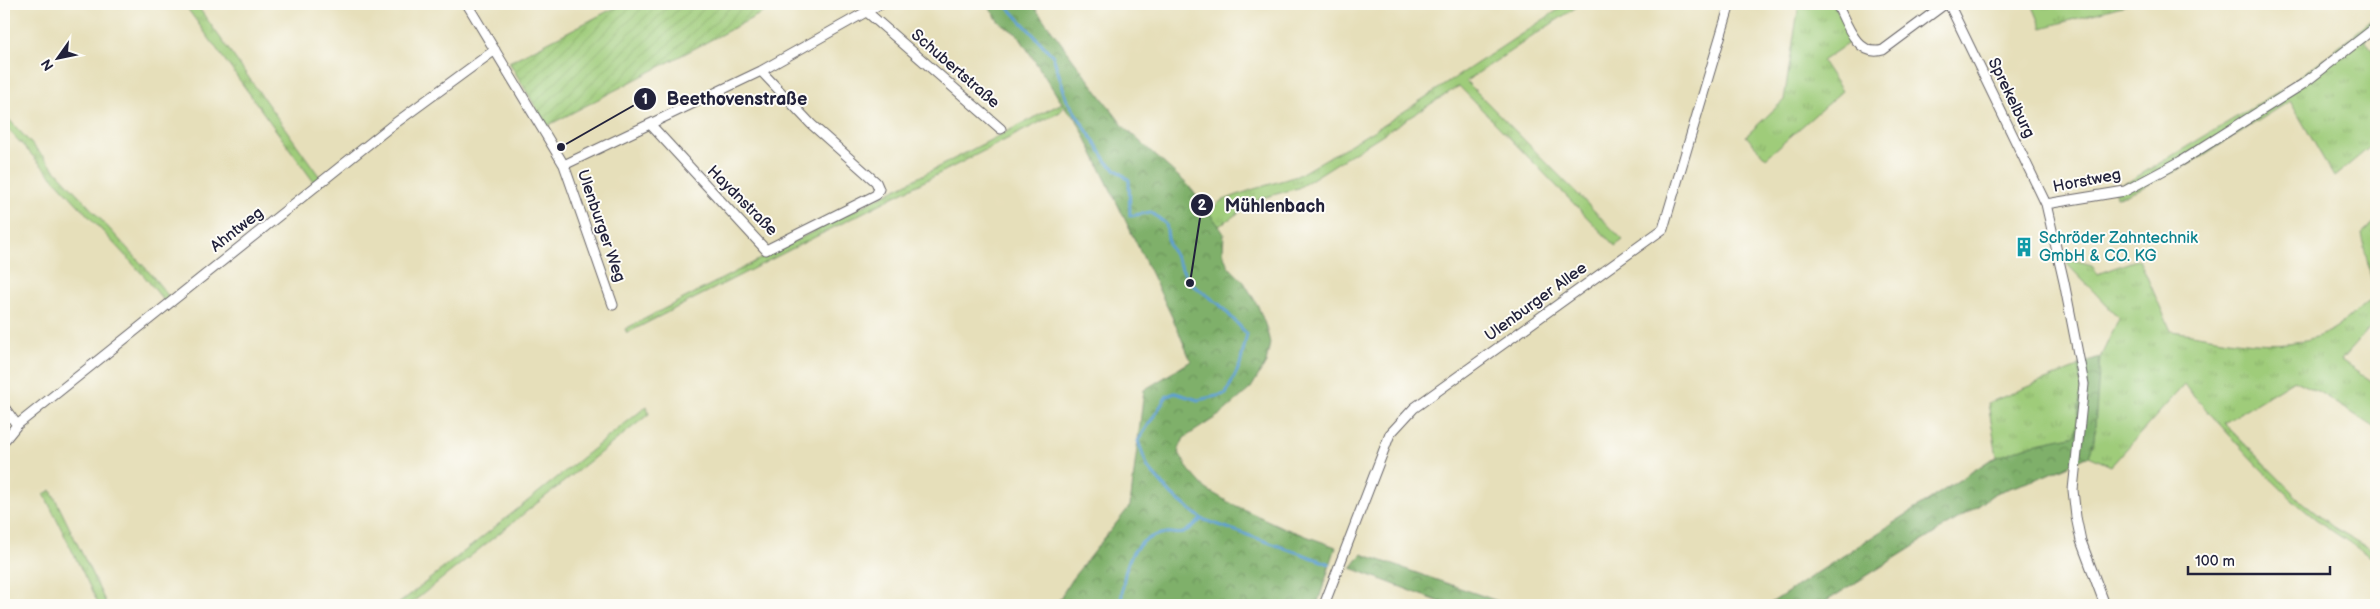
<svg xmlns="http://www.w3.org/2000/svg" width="2380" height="609" viewBox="0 0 2380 609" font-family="'Balsamiq Sans',sans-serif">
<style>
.grass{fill:url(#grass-tufts);stroke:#60775a}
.forest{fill:url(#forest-crowns);stroke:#506952}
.garden{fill:url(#garden-furrows);stroke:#60775a}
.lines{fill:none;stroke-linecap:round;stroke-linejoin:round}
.stream{stroke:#5ea0d2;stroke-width:3}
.street-casing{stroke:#676467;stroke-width:11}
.street{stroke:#fff;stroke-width:9}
.labels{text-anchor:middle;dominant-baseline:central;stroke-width:4;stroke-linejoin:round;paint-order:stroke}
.street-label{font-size:16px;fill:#22223b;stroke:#fdfcf7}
.culture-label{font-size:16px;fill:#0d838f;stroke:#fdfcf7;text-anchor:start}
.leader{fill:none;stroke:#22223b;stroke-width:2}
.callout-dot{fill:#22223b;stroke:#fdfcf7;stroke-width:2}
.mark-label{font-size:15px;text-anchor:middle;font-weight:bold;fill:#fff}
.callout-label{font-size:18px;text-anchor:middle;font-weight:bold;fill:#22223b;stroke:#fdfcf7;stroke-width:4;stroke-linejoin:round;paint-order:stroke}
</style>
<defs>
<pattern id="grass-tufts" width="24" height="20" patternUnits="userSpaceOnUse" patternTransform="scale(1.25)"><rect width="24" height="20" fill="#9fcc7a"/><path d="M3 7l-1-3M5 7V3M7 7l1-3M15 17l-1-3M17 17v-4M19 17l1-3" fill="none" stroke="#89af6a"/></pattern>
<pattern id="forest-crowns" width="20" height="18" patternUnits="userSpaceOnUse" patternTransform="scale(1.25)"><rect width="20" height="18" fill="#7fb06a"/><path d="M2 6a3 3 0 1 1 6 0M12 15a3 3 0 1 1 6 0" fill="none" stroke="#688f58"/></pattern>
<pattern id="garden-furrows" width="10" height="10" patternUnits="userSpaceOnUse" patternTransform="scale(1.25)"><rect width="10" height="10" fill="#9fcc7a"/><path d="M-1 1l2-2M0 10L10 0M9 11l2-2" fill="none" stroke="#89af6a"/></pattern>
</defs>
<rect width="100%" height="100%" fill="#fdfcf7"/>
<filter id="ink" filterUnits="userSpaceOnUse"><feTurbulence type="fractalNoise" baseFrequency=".02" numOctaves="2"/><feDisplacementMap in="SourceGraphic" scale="10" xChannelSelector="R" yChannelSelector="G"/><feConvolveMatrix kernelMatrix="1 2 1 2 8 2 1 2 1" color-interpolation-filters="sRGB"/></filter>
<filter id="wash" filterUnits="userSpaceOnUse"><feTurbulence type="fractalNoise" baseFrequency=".0096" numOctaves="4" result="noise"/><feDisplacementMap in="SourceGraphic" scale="20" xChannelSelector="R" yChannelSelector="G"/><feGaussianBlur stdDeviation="1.12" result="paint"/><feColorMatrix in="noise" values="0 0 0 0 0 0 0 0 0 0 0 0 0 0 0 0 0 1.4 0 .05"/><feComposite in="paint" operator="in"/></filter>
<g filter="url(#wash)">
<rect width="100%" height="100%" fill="#e6dfba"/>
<path class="grass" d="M184,4H196L322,180L316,185Z
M1567,4H1581L1466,81L1623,240L1615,246L1459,86L1298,188L1259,199L1219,226L1208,212L1221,201L1251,190L1297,176L1385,124Z
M1799,4H1834L1853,40L1822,61L1842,91L1766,158L1746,136L1784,100Z
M2032,4H2129L2042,28Z
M2373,19L2366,41L2376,56V142L2334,177L2290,101L2186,166L2125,196L2116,197L2114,187L2128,182L2278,92L2329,55Z
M1062,103L1064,106L1060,112L627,333L625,329Z
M4,114L150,273L170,298L164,301L145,277L4,125Z
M2376,221V321L2341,360L2376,384V428L2319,392L2294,380L2224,423L2303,503L2333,527L2376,552V559C2350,543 2324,527 2301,507C2258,470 2222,426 2184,385L2111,466L2089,456L2039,478L1995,493L1978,506L1820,605H1768L1990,460L1997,457L1988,403L2100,358L2119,318L2068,265L2066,258L2092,265L2097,274L2139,259L2171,331C2219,337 2280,355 2326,333C2344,324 2360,308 2375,295L2361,234Z
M647,406L649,414L409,605H397Z
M51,490L107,605H99L44,494Z"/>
<path class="forest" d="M987,4H1032L1124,127L1189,186L1219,226L1224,234L1223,251L1225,259L1229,267L1244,282L1258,306L1266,327L1270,343L1266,363L1251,388L1221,414L1184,438L1178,451L1189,470L1206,489L1230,503L1284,528L1336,547L1317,605H1056L1071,580L1130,506L1144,390L1191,361L1174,321L1075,116L1067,111L1018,35L999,22Z
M2100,358L2094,440L2089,456L2039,478L1995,493L1978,506L1820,605H1768L1990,460L2033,444L2076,435L2081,386L2078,365Z
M1362,554L1509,605H1448L1351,568Z"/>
<path class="garden" d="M622,4H779L547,126L509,62Z"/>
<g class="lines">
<path class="stream" d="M1005,4L1053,56L1067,100L1108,163L1129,180L1130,216L1151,212L1166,224L1169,245L1190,283L1219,304L1247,334L1240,365L1226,394L1198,400L1175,393L1167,396L1138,441L1148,468L1172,495L1202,519C1196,523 1189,531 1183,533C1178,535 1172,532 1167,533C1126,538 1124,573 1121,605
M1202,519L1330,564"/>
</g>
</g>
<g filter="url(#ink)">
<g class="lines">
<defs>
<path id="street" d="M467,4L564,165L613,305
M1837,4C1846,22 1857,58 1883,50L1945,4
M1949,4L2046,204L2064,282L2084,384L2073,490L2076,517L2081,541L2105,605
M867,12L1001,129
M650,124L766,250L876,195L879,189L876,182L811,124L761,71
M564,165L761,71L880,4
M2046,204L2125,191L2181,161L2303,84L2376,27
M4,407L17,425
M4,441L17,425L390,127L495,50
M1324,605L1390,434L1414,408L1663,229L1730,4"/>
</defs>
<use href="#street" class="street-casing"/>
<use href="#street" class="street"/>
</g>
</g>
<defs>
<symbol id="building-bare" viewBox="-9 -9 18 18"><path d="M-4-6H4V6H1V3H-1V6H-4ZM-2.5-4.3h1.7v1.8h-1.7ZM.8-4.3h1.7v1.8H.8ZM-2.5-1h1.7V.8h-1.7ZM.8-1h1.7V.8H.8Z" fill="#0f9aa8" stroke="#fdfcf7" stroke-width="2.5" paint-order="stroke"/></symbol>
</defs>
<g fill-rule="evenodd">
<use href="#building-bare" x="2010" y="233" width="28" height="28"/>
</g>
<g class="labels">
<g class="street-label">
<text transform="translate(955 69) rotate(41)">Schubertstraße</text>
<text transform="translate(2011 98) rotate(64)">Sprekelburg</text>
<text transform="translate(2087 181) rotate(-11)">Horstweg</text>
<text transform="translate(742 201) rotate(45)">Haydnstraße</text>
<text transform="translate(601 226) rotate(71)">Ulenburger Weg</text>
<text transform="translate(237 230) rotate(-38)">Ahntweg</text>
<text transform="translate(1536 302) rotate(-36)">Ulenburger Allee</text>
</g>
<g class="culture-label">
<text x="2039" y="238">Schröder Zahntechnik<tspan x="2039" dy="18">GmbH &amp; CO. KG</tspan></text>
</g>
</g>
<path class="leader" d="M561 147L645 99M1190 283L1202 205"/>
<g class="callout-dot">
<circle cx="561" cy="147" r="5"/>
<circle cx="1190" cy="283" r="5"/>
<circle cx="645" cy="99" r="12"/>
<circle cx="1202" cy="205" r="12"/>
</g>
<g class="mark-label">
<text x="645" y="104">1</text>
<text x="1202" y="210">2</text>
</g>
<g class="callout-label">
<text x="737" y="105">Beethovenstraße</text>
<text x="1275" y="212">Mühlenbach</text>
</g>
<rect width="2380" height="609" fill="none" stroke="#fdfcf7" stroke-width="20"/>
<g transform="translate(58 58) rotate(237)" stroke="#fdfcf7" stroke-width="4" paint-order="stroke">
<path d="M0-4L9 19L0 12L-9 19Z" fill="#22223b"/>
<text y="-8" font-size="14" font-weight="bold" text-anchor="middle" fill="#22223b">N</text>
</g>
<path d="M2188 566v8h142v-8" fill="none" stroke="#22223b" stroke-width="2.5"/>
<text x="2195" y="566" font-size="15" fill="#22223b" stroke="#fdfcf7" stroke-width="4" paint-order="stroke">100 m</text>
</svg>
